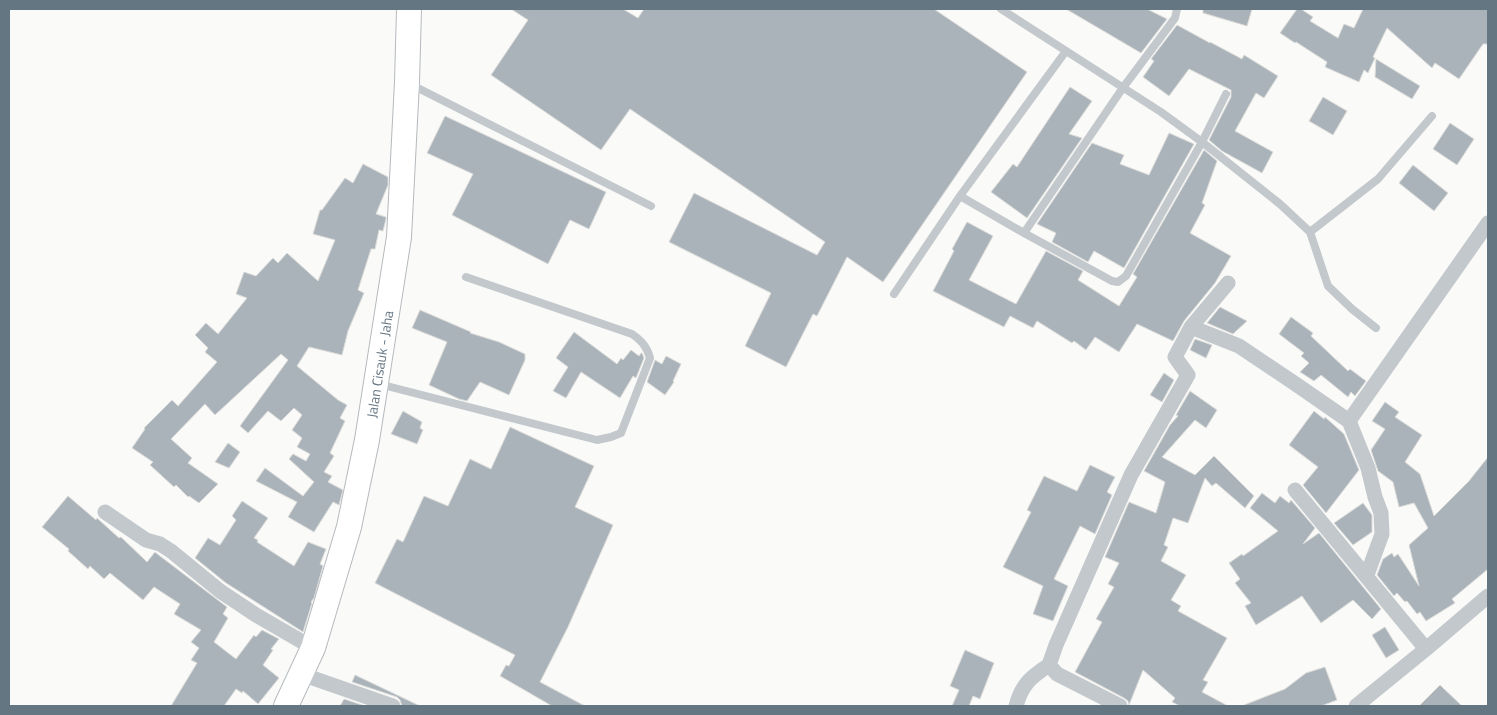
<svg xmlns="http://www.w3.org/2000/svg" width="1497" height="715" viewBox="0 0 1497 715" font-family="'Titillium Web',sans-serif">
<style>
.building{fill:#aab3b9;stroke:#dcdcda}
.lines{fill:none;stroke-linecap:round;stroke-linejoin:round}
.primary-casing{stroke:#b5babe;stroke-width:26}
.service{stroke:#c3c8cc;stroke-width:8}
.minor{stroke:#c3c8cc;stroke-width:15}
.primary{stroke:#fff;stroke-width:24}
.labels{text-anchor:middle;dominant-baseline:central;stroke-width:5;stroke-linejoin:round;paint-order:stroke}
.street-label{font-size:14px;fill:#657683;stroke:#fff}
</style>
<rect width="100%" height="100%" fill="#fafaf8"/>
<path class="building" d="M511,9H623L638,18L644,9H934L1027,72L883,282L847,257L817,316L813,314L786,367L745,346L771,293L669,242L694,193L817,255L825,242L630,109L601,150L491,75L528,20Z
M1066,9H1147L1167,19L1141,53Z
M1203,9H1252L1247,26L1203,13Z
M1297,9H1301L1313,17L1310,21L1338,38L1344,24L1354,28L1363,9H1488V44H1483L1459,79L1435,63L1432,68L1387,28L1373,57L1375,58L1368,73L1364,70L1359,82L1325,67L1327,62L1296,42L1295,43L1280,33Z
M1177,25L1210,43V42L1242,59L1244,55L1278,76L1264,98L1256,93L1235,131L1273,152L1262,173L1222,151L1209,140L1231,97V90L1189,69L1169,96L1143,77L1154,61L1151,59Z
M1376,59L1420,86L1412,99L1375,77Z
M1070,87L1092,101L1069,134L1082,138L1027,218L991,192L1013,164L1017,167Z
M1323,97L1347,111L1333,135L1309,121Z
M445,116L606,192L589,229L570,220L548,264L452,215L473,174L427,153Z
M1450,123L1474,139L1457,165L1433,149Z
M1169,133L1194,144L1124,268L1094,251L1088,262L1052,242L1056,233L1037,224L1092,143L1124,155L1120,164L1149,175Z
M1204,150L1217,161L1202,203L1205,205L1190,233L1231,256L1215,283L1184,321L1173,341L1137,324L1119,352L1095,337L1086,350L1074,341L1072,343L1037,321L1033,328L1010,316L1004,327L933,291L954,251L952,249L967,222L993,236L969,280L1016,304L1046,251L1083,271L1078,280L1119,306L1137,277L1133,274Z
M363,164L388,177V185L376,214L386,217V219L383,231L379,230L375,249H371L358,290L364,293L348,331L342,355L309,347L297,366L338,400L347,405L340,418L345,421L330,453L334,456L324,472L332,476L328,482L343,490L339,505L333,502L314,532L288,517L297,502L256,481L265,468L303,496L314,482L289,459L293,454L306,461L310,454L297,447L302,438L292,430L302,415L294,408L281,421L268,411L248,433L240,426L288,360L281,354L215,415L205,404L171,439L192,458L188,463L218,484L199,503L189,496L188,497L176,485L174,487L150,465L153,462L132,448L145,429L144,428L172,400L178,406L217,362L205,352L208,348L195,335L206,323L218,334L247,298L236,294L244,272L256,276L273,258L278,263L287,253L318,281L335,240L313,234L320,210H322L345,178L353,183Z
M1413,165L1448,193L1434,211L1399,183Z
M1220,307L1247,321L1233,334L1207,323Z
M420,310L471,332L470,333L499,342L525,354V360L509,395L480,382L467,401L459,399L429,385L447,342L412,328Z
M1291,317L1313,333L1311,336L1348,371L1350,369L1366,381L1355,396L1351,392L1348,397L1321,375L1314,381L1300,372L1309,363L1301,356L1304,353L1279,334Z
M574,332L617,364L621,358L623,360L631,350L639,356L641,353H642L644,358L636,378L633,376L620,398L581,372L566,398L553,391L568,367L556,358Z
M1195,339L1212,345L1206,358L1190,350Z
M666,356L681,364L673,381L674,382L665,395L647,382L655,360L662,364Z
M1164,373L1174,380L1162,402L1150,395Z
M1190,391L1217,410L1206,428L1195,420L1162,457L1195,475L1214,456L1254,496L1245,508L1216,483L1212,486L1205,478L1188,523L1173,518L1164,545L1168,547L1161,561L1186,575L1171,600L1181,606L1178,611L1227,638L1203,680L1208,682L1202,692L1228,706H1180L1172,702L1175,698L1143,670L1129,705L1128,701L1124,698L1075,672L1102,622L1096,619L1114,587L1108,584L1119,563L1105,557L1129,502L1156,513L1165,482L1144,471L1170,425L1178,416L1176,415Z
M1385,402L1399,412L1395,417L1422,435L1405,462L1420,474L1434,516L1469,481L1488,457V569L1452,599L1455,603L1426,621L1420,612L1417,614L1407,601L1405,602L1397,593L1394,596L1377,575L1383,559L1392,553L1394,557L1398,554L1419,586L1409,545L1428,528L1414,503L1399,507L1393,482L1378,471L1371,450L1385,429L1372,421Z
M403,411L422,422L420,428L423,430L417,444L391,434Z
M1314,411L1324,419L1325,417L1344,434L1359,470L1326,513L1303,485L1318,467L1289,445Z
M510,427L594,466L575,507L613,525L568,627L540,682L585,706H552L500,676L506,665L509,666L515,655L375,583L397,539L403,542L424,496L448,506L470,459L491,469Z
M228,443L240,452L229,468L215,462Z
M1090,465L1115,477L1107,492L1112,495L1095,534L1080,526L1054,579L1068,586L1053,621L1033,614L1043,586L1003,567L1031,512L1027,510L1044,476L1077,491Z
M1262,493L1275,503L1280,496L1289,503L1291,500L1315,528L1303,544L1319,533L1381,609L1372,619L1353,600L1321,623L1302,596L1256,625L1245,606L1251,603L1235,583L1240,579L1229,563L1242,554L1243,556L1278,531L1250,508Z
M68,496L96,520L97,518L119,538L121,537L147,562L155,552L156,553L227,607L223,614L228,618L214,642L236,659L254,635L256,637L262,630L279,639L271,649L273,650L263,665L279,678L258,704L243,691L242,693L236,689L224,706H171L197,663L191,660L199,648L191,642L201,630L174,614L180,604L154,587L143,600L110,573L104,579L90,566L88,569L68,551L69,549L42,527Z
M242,501L268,518L254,538L258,540L257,542L294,566L308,542L326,549L320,564L323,566L314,598L311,602L312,603L303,632L226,583L195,558L208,538L220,545L236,520L232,516Z
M1363,503L1372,515V532L1353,545L1334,523Z
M1385,627L1399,650L1386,658L1372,635Z
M965,650L994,663L980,699L973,696L969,706H952L959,690L950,686Z
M1325,667L1337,700L1321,706H1244V705L1285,689L1306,673Z
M355,675L420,706H402L400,700L397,697L352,682Z
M1440,685L1462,706H1419Z
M344,699L365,706H340Z"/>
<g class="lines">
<defs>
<g id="primary">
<path id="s1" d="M286,706L313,648L349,527L367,440L399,237L407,82L409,9"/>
</g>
</defs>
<use href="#primary" class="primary-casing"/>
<path class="service" d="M1001,9L1161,112L1202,142L1280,204L1310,232L1328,286L1352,309L1376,328
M410,84L651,206
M960,196L1024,233L1112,281L1118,282L1126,276L1202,142L1226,94
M1310,232L1378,179L1432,116
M1024,233L1122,89L1175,18L1177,9
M894,294L960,196L1066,51
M379,384L597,440L611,437L621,433L650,358C647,347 642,341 632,334L466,277"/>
<path class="minor" d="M1191,327L1228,283
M1349,421L1488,223
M1295,490L1426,649
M105,512L146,540L160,544L171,551L220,591L256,615L313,648
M301,674L393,706
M1016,706C1022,684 1031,677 1049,665
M1120,706L1065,678L1057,674L1049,665L1056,645L1131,475L1188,375L1175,357L1191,327L1239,346L1300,387L1349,421L1368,468L1375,497L1381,513L1382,534L1367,575
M1356,706L1426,649L1488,596"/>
<use href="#primary" class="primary"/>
</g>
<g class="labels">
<g class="street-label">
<text stroke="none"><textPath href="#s1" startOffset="356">Jalan Cisauk - Jaha</textPath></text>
</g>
</g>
<rect width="1497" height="715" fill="none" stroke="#657683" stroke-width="20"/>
</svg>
